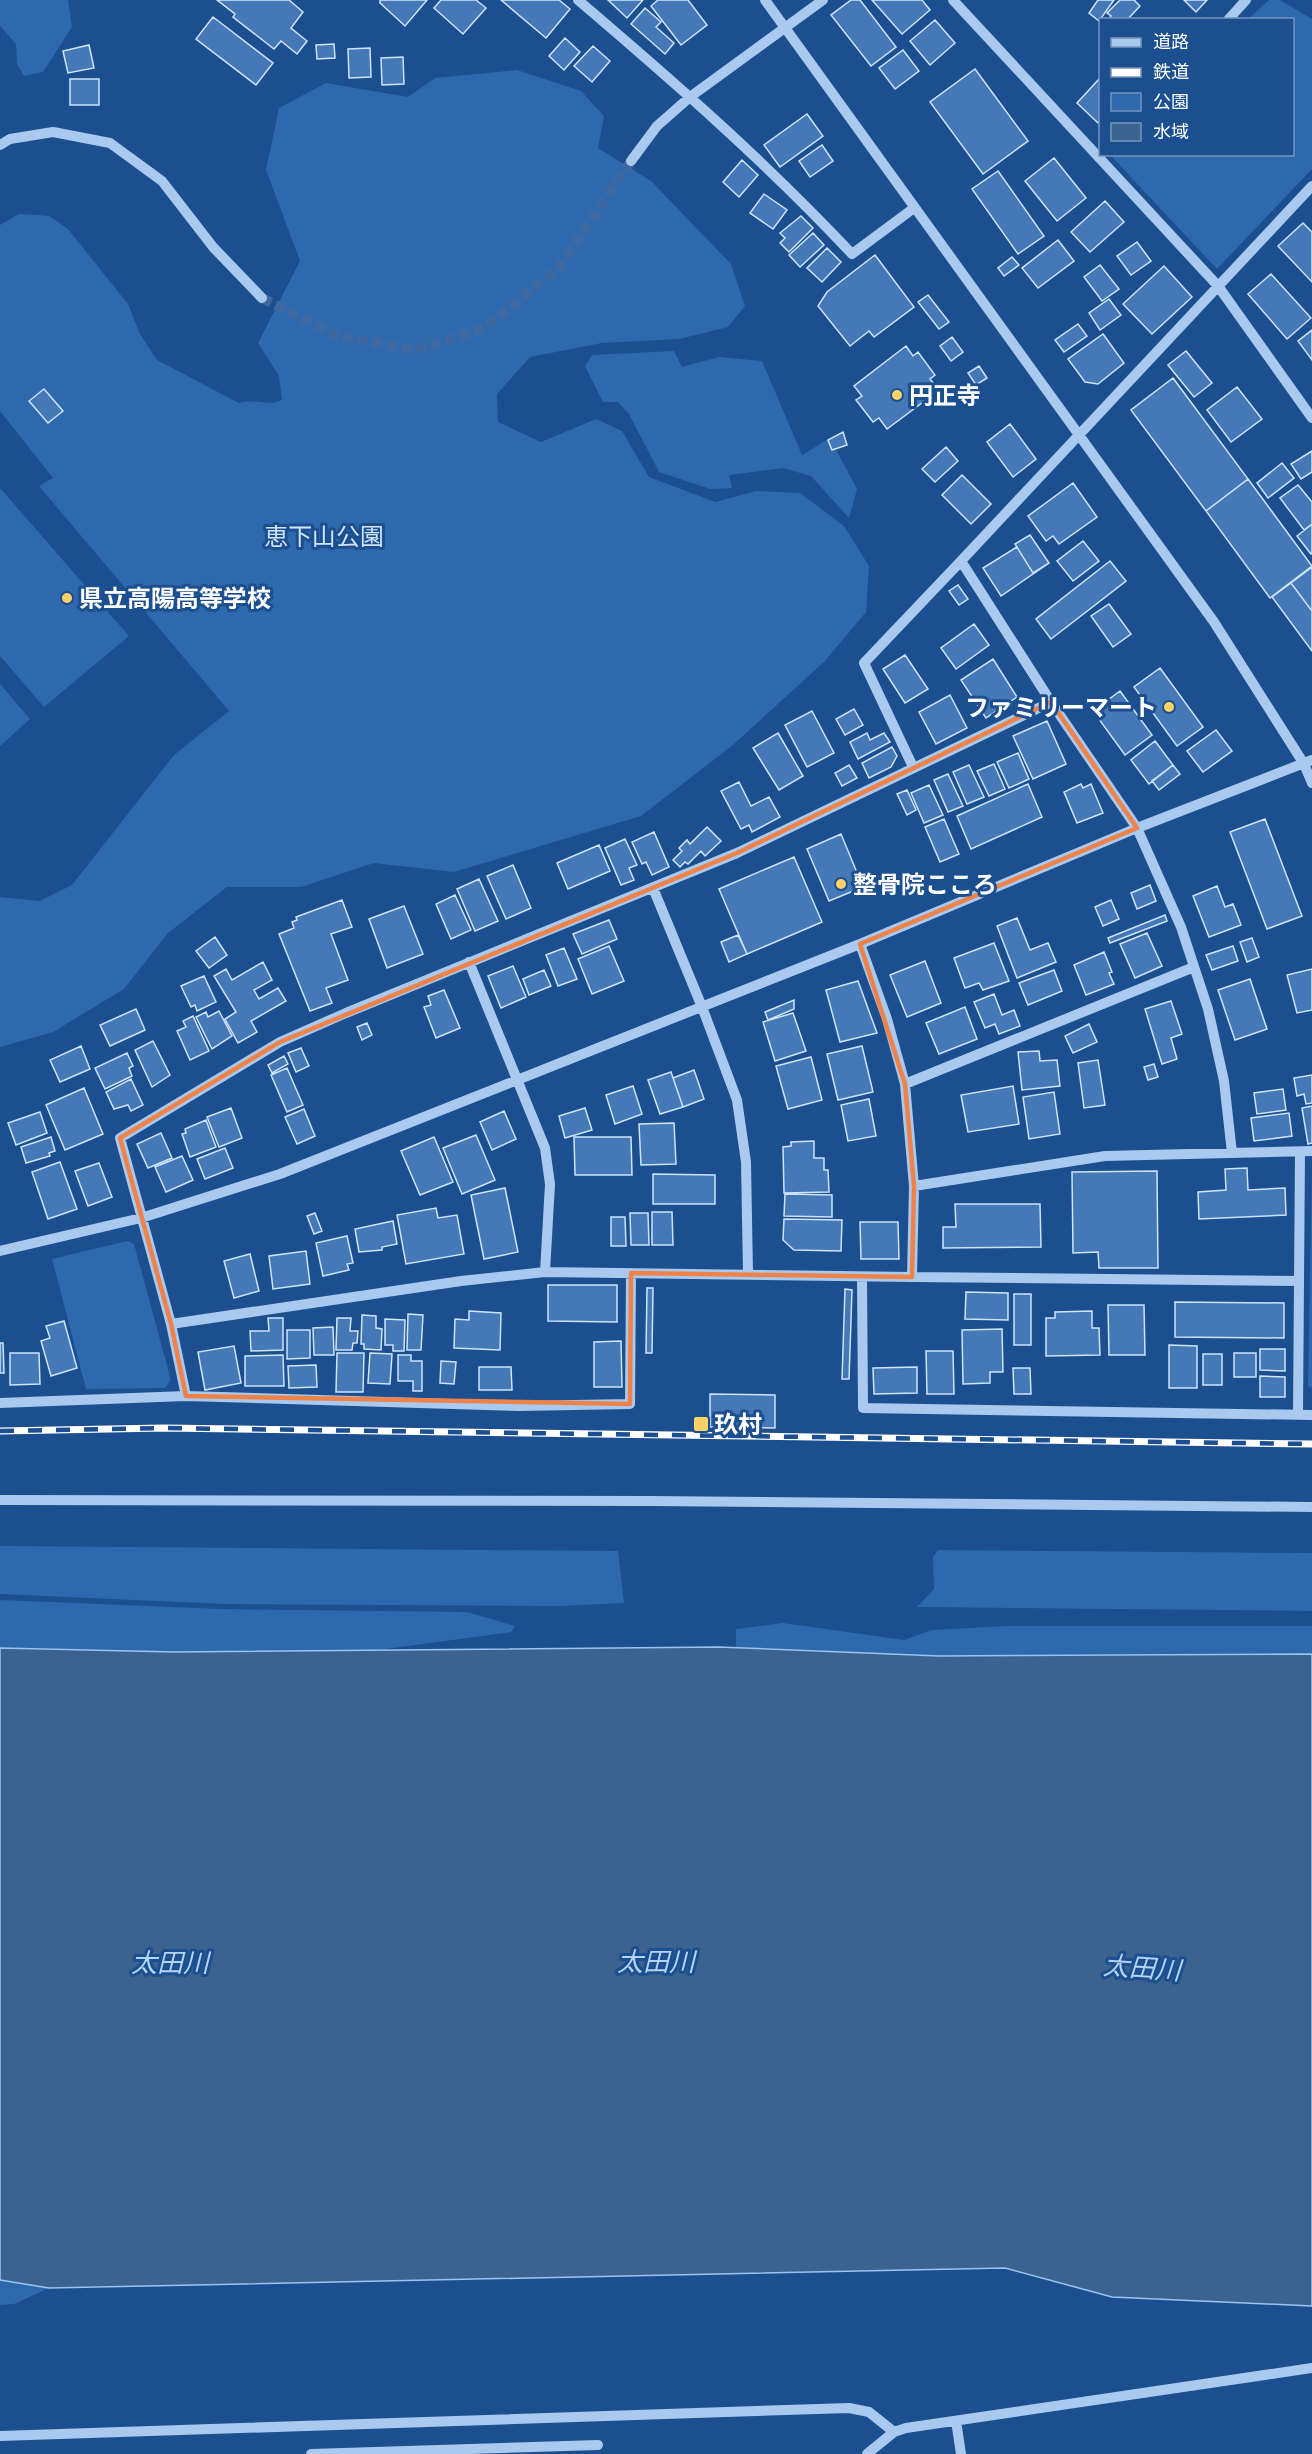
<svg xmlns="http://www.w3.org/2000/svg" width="1312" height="2454" viewBox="0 0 1312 2454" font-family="Jost,'Noto Sans JP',sans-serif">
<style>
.green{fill:#2e69ad}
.water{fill:#3c6290;stroke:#9cc4f0;stroke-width:1.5}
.building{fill:#4478b7;stroke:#cfe3fa;stroke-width:1.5}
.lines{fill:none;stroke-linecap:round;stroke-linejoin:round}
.minor-tunnel{stroke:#3d69a0;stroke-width:10;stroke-dasharray:10 5;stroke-linecap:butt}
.minor{stroke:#a9c9ee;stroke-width:10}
.rail-casing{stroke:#fff;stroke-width:7}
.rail{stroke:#1b4f8f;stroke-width:4.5;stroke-dasharray:14;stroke-linecap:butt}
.marked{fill:none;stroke:#ee8249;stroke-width:4.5;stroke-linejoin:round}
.poi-dot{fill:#ffd166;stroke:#1b4f8f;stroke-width:2}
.labels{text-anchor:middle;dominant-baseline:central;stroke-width:6;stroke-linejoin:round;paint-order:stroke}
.poi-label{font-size:24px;font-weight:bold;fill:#fff;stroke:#1b4f8f;text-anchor:start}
.park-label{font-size:24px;fill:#cfe3fa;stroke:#1b4f8f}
.water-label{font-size:26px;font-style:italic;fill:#b5d3f5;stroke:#1b4f8f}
</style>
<rect width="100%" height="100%" fill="#1b4f8f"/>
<path class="green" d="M0,0H68L72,27L43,72L24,76L17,64L16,44L0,26Z
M1269,0H1280L1312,19V169L1217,269L1112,157L1115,154H1292V20L1248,19Z
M517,70L581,91L604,116L598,148L651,181L731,264L745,306L728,327L679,339L602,343L530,357L497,394L498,422L541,442L596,419L622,431L649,477L715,502L756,491L800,493L844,526L869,566L866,612L825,661L733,745L641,816L454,872L374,863L301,887H227L168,933L124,989L53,1032L0,1047V897L40,901L72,885L174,755L229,711L39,486L53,478L0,411V225L19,214L37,215L49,216L68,229L128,304L140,334L157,360L239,403C256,398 267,407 282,400L279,376L258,343L300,261L266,170L279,108L326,83L408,97L435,78Z
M674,351L682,367L719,357L762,361L802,455L830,438L857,489L849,518L811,476L783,468L729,475L732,488L710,489L659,472L629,414L618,402H603L585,366L592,355Z
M0,488L129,636L44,707L0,656Z
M0,684L30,719L0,746Z
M1312,1170V1388L1308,1386Z
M127,1241L134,1244L171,1380L165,1388L86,1389L52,1259Z
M0,1546L618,1551L624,1603L561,1606L224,1604L0,1594Z
M938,1550L1312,1553V1611L917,1607L934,1589L933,1557Z
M0,1600L223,1609L467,1612L515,1626L511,1632L378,1650L174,1652L0,1648Z
M783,1623L904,1640L932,1630L1007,1626H1312V1654L939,1656L736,1647V1629Z
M0,2280L49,2288L14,2304L0,2305Z"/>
<path class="water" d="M719,1647L939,1656L1312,1654V2306L1112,2297L1005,2268L49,2288L0,2280V1648L174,1652Z"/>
<path class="building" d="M217,0H289L303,12L291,28L307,41L297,54L281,41L274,49L233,17L235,14Z
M380,0H427L405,26L380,3Z
M441,0H476L486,8L463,34L434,8Z
M501,0H559L570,9L546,38Z
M608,0H643L627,18Z
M658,0H688L707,25L681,45L651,6Z
M851,0H860L896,47L871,66L831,15Z
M872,0H922L930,10L902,34Z
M1098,0H1114L1099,21L1089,13Z
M1120,0H1134L1140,6L1127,20H1108L1111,16L1107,13Z
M1184,0H1207L1196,12Z
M645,8L661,22L656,27L674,43L665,54L631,24Z
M213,17L273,63L256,85L196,39Z
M935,20L955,43L930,65L910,41Z
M565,38L580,52L564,70L549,56Z
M334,44L335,58L317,59L316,45Z
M89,45L94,68L68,73L63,51Z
M593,46L610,61L592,82L574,66Z
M370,48L371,77L349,78L348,49Z
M903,50L919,71L895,89L879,68Z
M403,57L404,84L382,85L381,58Z
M975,69L1028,141L983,174L930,102Z
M1100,78V121L1098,123L1077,103Z
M70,79H99V105H70Z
M807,114L823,136L780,167L764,145Z
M822,145L833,161L810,177L799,161Z
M1054,158L1086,198L1057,221L1025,181Z
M742,160L758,175L739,197L723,182Z
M998,171L1044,236L1018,254L972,189Z
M764,194L787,210L773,229L750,213Z
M1105,201L1124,222L1090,252L1071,232Z
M801,216L813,228L789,252L780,243L785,238L780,233Z
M1303,223L1312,232V282L1278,246Z
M813,233L824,245L800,267L789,255Z
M1058,240L1074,261L1038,288L1022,268Z
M1137,242L1151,261L1131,275L1117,256Z
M827,248L841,262L822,282L807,268Z
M875,255L914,307L874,337L869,331L850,346L818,306L827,292Z
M1012,257L1019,265L1004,276L998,268Z
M1100,265L1119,289L1102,301L1084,277Z
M1164,266L1192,297L1152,334L1123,304Z
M1271,274L1311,318L1287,339L1248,294Z
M928,295L949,322L939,329L918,302Z
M1109,299L1121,315L1100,330L1089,313Z
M1078,324L1087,336L1064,352L1055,340Z
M1312,330V360L1298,341Z
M1103,334L1124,363L1098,384L1085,382L1068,359Z
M952,337L963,352L951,361L940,346Z
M906,346L913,356L918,352L935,375L930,379L939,390L887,429L879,418L873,422L856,400L862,396L854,386Z
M1186,351L1212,383L1194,397L1168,365Z
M979,366L987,378L976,385L968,373Z
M1173,378L1248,479L1206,511L1131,410Z
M1237,387L1262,419L1231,442L1207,410Z
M44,389L63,411L48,423L29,401Z
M1010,424L1036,459L1013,477L987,442Z
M843,432L847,445L832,450L828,440Z
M946,447L958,461L935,482L922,469Z
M1312,451V472L1301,479L1291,464Z
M1282,463L1294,478L1268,498L1257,483Z
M962,475L991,504L971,524L942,495Z
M1248,479L1312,566L1270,598L1206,511Z
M1073,483L1097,517L1059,544L1053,536L1046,541L1028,516Z
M1298,485L1312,502V524L1304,530L1280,498Z
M1312,524V553L1311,554L1297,536Z
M1030,535L1049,563L1001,596L983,568L1017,547L1015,544Z
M1030,535L1049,563L1033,573L1015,544Z
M1083,541L1099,561L1073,581L1057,561Z
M1110,561L1126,581L1051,639L1036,619Z
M1312,567V611L1291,583Z
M1291,583L1312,611V651L1272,597Z
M958,585L968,599L959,605L949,591Z
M1109,604L1131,634L1113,647L1091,616Z
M974,624L989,645L956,669L941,648Z
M905,655L928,689L905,703L883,669Z
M993,659L1017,697L986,718L961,680Z
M1160,668L1203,727L1177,746L1134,687Z
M1120,691L1152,735L1125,755L1093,711Z
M950,695L967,728L936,744L919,712Z
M854,709L863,725L845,735L836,719Z
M812,711L834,753L807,767L785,725Z
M1047,721L1066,764L1033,779L1013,736Z
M1216,730L1232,751L1203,772L1187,751Z
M778,733L803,776L779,790L753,748Z
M867,733L870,740L884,733L890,742L858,759L850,742Z
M1155,741L1173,765L1149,784L1131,760Z
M892,747L897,756L891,767L869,778L862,763Z
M1018,753L1029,779L1009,788L997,762Z
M994,764L1005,789L989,796L977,771Z
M849,765L857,778L842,786L835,773Z
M969,765L984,797L967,804L953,772Z
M1173,765L1180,774L1159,790L1152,781Z
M948,774L963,806L948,812L934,780Z
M739,782L751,806L769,797L780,817L752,832L749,825L741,829L721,791Z
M1028,784L1042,817L971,849L957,816Z
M1081,784L1083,788L1091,784L1103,813L1077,823L1064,792Z
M929,785L943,815L924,823L911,793Z
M907,790L916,810L907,815L897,794Z
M944,819L959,854L940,862L925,827Z
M1265,819L1302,916L1267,929L1230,832Z
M707,827L721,841L705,856L701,851L688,864L685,862L680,867L673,860L682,851L679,848L687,840L690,844Z
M654,832L669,867L652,875L646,862L642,864L632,842Z
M841,834L863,887L829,901L807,849Z
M625,839L637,865L629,868L634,880L621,885L605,848Z
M599,845L610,871L568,889L557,863Z
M794,857L822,922L747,954L719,889Z
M513,865L531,908L506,919L487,876Z
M479,879L498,921L475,931L457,889Z
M1150,885L1156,901L1137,909L1131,893Z
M1217,886L1225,907L1233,904L1241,925L1209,937L1193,896Z
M455,895L471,930L451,939L436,904Z
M342,900L352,927L331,934L348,980L326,988L332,1003L310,1011L279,934L294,928L292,922L297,920L296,917Z
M1111,900L1119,919L1103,926L1095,907Z
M404,906L423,954L387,968L369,919Z
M1165,915L1167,921L1110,943L1108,938Z
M1017,918L1030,950L1048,943L1056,962L1017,978L997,926Z
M609,920L617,939L582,954L573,934Z
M1147,933L1162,966L1135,978L1120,944Z
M738,935L747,954L729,962L721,942Z
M215,937L227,955L209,968L196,951Z
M1252,938L1259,957L1247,962L1240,942Z
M994,943L1009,981L983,990L979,983L965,988L954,958Z
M609,946L624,981L592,994L578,959Z
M1233,946L1238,961L1212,970L1206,955Z
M564,948L577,979L558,986L546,955Z
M1104,952L1112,972L1109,973L1114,984L1086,995L1074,965Z
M925,961L941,1003L907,1017L890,975Z
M263,962L272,980L254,990L259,999L278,988L286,1001L251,1021L257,1032L238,1043L225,1019L236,1012L214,976L226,969L232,980Z
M513,966L526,997L501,1008L488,976Z
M1312,969V1010L1297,1013L1287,975Z
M544,970L551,986L529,995L523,979Z
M1054,970L1062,991L1028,1005L1019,983Z
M204,976L216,1002L197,1011L195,1005L191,1007L181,986Z
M1250,979L1267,1029L1235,1040L1218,990Z
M858,981L877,1033L840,1042L826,990Z
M444,990L460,1028L436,1038L424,1007L431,1005L428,996Z
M994,994L1002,1015L1014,1010L1020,1026L999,1034L995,1024L985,1028L974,1002Z
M794,1000V1009L768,1020L765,1012Z
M1171,1001L1182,1034L1171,1038L1177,1059L1162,1064L1145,1009Z
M965,1007L977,1039L939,1054L926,1023Z
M136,1009L145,1030L110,1046L100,1025Z
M219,1011L232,1036L212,1049L196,1017L206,1012L208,1017Z
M793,1013L806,1051L775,1061L763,1022Z
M193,1016L209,1051L190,1060L177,1031L186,1027L183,1021Z
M367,1023L372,1035L362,1040L357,1027Z
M1089,1024L1097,1042L1073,1053L1065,1036Z
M153,1041L170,1075L152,1087L135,1050Z
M81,1046L90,1069L60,1082L50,1060Z
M862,1046L873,1092L838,1100L827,1054Z
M301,1048L309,1066L296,1072L288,1053Z
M1039,1051L1040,1061L1057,1060L1060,1086L1022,1090L1018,1052Z
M127,1053L133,1066L129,1068L132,1076L105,1089L95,1068Z
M284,1056L288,1064L272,1073L268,1065Z
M811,1057L822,1100L788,1109L776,1066Z
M1098,1060L1105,1105L1084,1108L1078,1063Z
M1154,1064L1158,1077L1148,1080L1144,1067Z
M287,1068L303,1105L287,1112L271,1075Z
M694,1070L704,1099L683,1107L673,1078Z
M671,1072L683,1107L660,1114L648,1080Z
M1312,1075V1103L1306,1104L1304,1094L1297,1096L1294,1078Z
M131,1079L143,1105L131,1111L128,1105L114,1109L106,1092Z
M633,1086L642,1114L615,1124L606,1095Z
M1013,1086L1019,1124L968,1132L961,1095Z
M84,1088L103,1134L65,1150L46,1105Z
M1283,1089L1286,1110L1257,1114L1254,1093Z
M1054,1092L1060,1134L1029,1139L1023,1097Z
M869,1099L876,1136L848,1141L841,1105Z
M1312,1106V1143L1308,1144L1302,1108Z
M231,1108L242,1138L219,1147L207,1117Z
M585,1108L592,1130L565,1138L559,1116Z
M304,1109L315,1136L297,1144L285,1117Z
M504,1111L516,1139L492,1150L480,1122Z
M40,1112L47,1133L16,1145L8,1123Z
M1289,1113L1292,1136L1254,1141L1251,1118Z
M206,1120L216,1147L190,1157L182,1134L186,1133L185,1129Z
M674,1123L676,1164L641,1165L639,1124Z
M161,1133L172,1158L148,1168L137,1144Z
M476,1135L495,1180L462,1194L443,1148Z
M51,1137L55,1151L49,1153L50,1156L26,1163L21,1147Z
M434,1137L453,1182L420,1195L401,1151Z
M574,1137H631L632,1175H575Z
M814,1141V1158H824V1170H828L829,1192L784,1193L783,1147L791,1146V1142Z
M225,1148L233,1168L205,1179L197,1159Z
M182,1156L193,1180L166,1192L155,1167Z
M60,1162L77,1209L48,1219L32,1172Z
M99,1163L112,1197L88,1206L75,1171Z
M1247,1168L1248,1190L1285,1188L1286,1215L1199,1219L1198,1192L1226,1190L1225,1169Z
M1157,1171L1158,1268H1099L1098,1252L1073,1253L1072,1172Z
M653,1174L715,1175V1204H653Z
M505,1188L518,1252L484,1259L471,1195Z
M785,1194L832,1195V1217L784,1216Z
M955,1204H1040L1041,1247L943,1248V1227H956Z
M436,1208L438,1218L457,1215L464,1254L406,1264L397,1215Z
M652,1212H672L673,1245H652Z
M315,1213L322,1231L314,1234L307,1216Z
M630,1213H648L649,1245H631Z
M611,1217H625L626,1246H611Z
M784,1219L842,1220L841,1251L794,1250L783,1240Z
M393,1221L397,1244L382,1247V1250L359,1252L355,1229Z
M860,1222H898L899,1259H861Z
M347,1236L353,1263L347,1264L349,1270L323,1276L316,1243Z
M306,1251L310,1284L273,1289L269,1256Z
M250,1254L259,1291L234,1298L224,1261Z
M548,1285H617V1322L548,1321Z
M647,1288H653L652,1353H646Z
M845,1289L852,1290L849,1379H842Z
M966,1292L1008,1293V1320L965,1319Z
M1014,1294H1031V1345H1014Z
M1175,1302L1284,1303V1338L1175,1337Z
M1108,1305H1144L1145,1355H1109Z
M469,1311L501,1313L500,1350L454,1348L455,1319L469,1320Z
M1092,1311V1328H1099L1100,1355L1046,1356V1318H1055V1312Z
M408,1314L423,1315L421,1350H407Z
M362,1315L376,1316V1328L382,1329L381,1350L364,1349V1344H361Z
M268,1318H283V1350L251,1351L250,1331H269Z
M337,1318H351L350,1331H358L357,1343H353L352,1350H336Z
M385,1319L405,1320L404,1351H393V1345H385Z
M64,1321L77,1368L51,1376L41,1341L50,1338L46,1326Z
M333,1327L334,1355H314L313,1328Z
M1002,1329L1003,1372H990V1383L963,1384L962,1330Z
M287,1330H310V1358L287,1359Z
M621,1341L622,1387H594V1342Z
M0,1343H3L4,1373H0Z
M1169,1345L1197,1346V1388H1169Z
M234,1346L241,1383L205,1390L198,1352Z
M1260,1349H1285V1371L1260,1370Z
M926,1351H953L954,1394H927Z
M10,1353H39L40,1384L10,1385Z
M337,1353H364L363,1392H336Z
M370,1353L392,1354L390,1384L368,1383Z
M1234,1353H1256V1377H1234Z
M1203,1354H1222V1385H1203Z
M283,1355L284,1386H245V1356Z
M398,1355H411V1361H422V1391H413V1381H398Z
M441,1361L456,1362L454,1384L440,1383Z
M316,1365L317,1387L289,1388L288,1366Z
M479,1367H511L512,1390H479Z
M917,1367V1393L874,1394L873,1368Z
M1013,1368H1030L1031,1394H1014Z
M1260,1376L1285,1377V1397H1260Z
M710,1394L775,1395V1428L710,1427Z"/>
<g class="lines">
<path class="minor-tunnel" d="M262,298L338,336L416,350L484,328L559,268L631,161"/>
<path class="minor" d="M578,0C673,81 767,163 852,254L914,208
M765,0L1214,622L1304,764L1312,783
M953,0L1218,286L1312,418
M1228,20L1246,0
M0,145L10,139L53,132L110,143L162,181L213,247L262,298
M631,161L657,126L690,97L823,0
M913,767L864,663L961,561
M653,888L702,1007L737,1100L746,1162L748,1274
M469,962L545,1148L550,1184L545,1272
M905,1084L1194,967
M1232,1153L1224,1081L1208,1009L1181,927L1137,828L1051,702L961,561L1312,186
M914,1186L1105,1156L1312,1151
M0,1251L141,1218L280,1174L860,944L1137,828L1312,760
M862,1277L863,1408L1312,1415
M912,1277L1299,1281
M171,1324L461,1281L545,1272L912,1277L914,1186L905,1084L887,1019L860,944
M186,1396L171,1324L120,1138L280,1042L346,1013L737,853L1051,702
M0,1403L186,1396L519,1406L630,1404L631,1273
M1298,1415L1300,1152
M0,1500L650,1501L1312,1507
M956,2421L961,2454
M0,2436L849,2408L869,2412L894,2432
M311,2454L598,2445
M867,2454L894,2432L906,2428L1312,2368"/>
<defs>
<path id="rail" d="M0,1431L164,1428L1312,1444"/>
</defs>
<use href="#rail" class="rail-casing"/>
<use href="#rail" class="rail"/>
</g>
<path class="marked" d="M1051,702L1137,828L860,944L905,1084L914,1186L912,1277L631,1273L630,1404L186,1396L171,1324L120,1138L280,1042L737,853Z"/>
<g class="poi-dot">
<circle cx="897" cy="395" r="6"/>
<circle cx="67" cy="598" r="6"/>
<circle cx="1169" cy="707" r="6"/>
<circle cx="841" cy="884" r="6"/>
<rect x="693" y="1416" width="16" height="16" rx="3"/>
</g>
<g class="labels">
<g class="poi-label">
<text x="909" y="395">円正寺</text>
<text x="79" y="598">県立高陽高等学校</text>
<text x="1157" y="707" text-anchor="end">ファミリーマート</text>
<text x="853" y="884">整骨院こころ</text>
<text x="714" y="1424">玖村</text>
</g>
<g class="park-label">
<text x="324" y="536">恵下山公園</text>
</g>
<g class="water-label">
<text x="656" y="1962">太田川</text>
<text x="170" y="1963">太田川</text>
<text transform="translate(1142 1968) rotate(4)">太田川</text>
</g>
</g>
<rect x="1099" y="18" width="195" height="138" fill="#1b4f8f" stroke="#7695bc" stroke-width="1.5"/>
<rect x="1111" y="38" width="30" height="9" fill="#a9c9ee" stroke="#7695bc" stroke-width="1.5"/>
<text x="1153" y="48" font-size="18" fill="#ffffff">道路</text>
<rect x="1111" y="68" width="30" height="9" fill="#ffffff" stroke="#7695bc" stroke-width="1.5"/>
<text x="1153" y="78" font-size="18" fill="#ffffff">鉄道</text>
<rect x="1111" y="93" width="30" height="18" fill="#2e69ad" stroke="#7695bc" stroke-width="1.5"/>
<text x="1153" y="108" font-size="18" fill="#ffffff">公園</text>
<rect x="1111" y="123" width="30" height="18" fill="#3c6290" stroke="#7695bc" stroke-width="1.5"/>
<text x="1153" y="138" font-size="18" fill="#ffffff">水域</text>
</svg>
